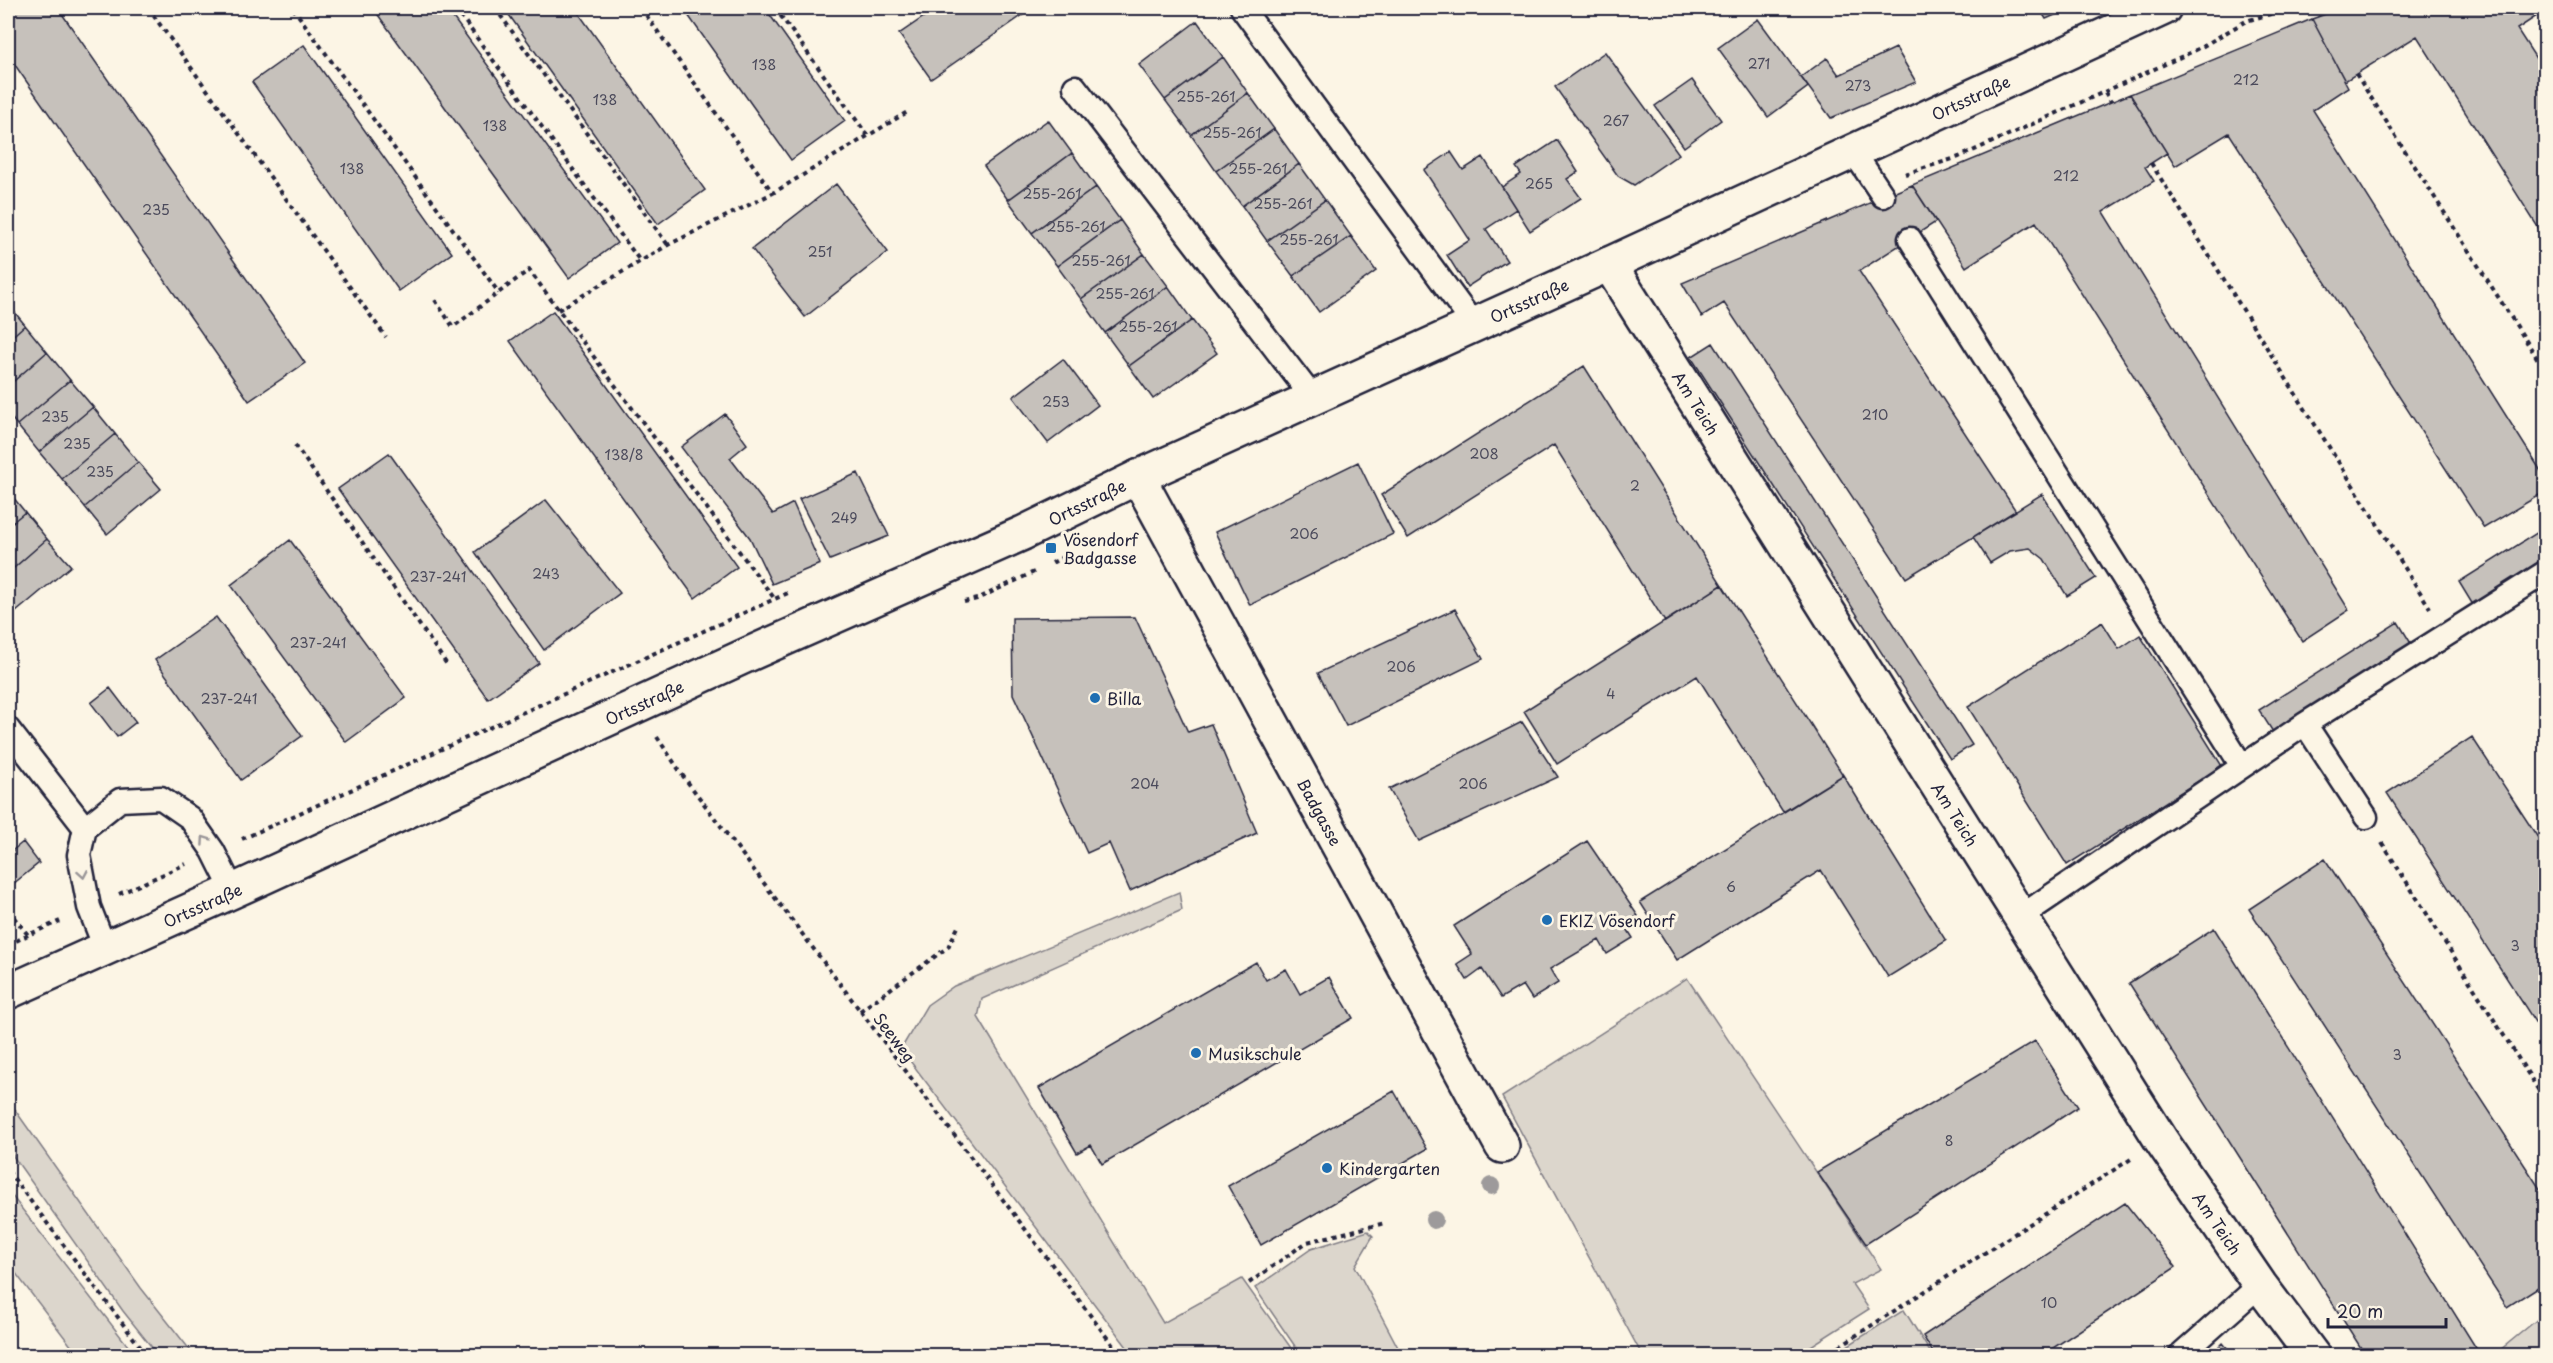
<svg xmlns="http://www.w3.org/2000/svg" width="2553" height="1363" viewBox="0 0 2553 1363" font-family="'Playpen Sans',sans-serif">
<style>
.green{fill:#dcd6cc;stroke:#7f7c84;stroke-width:1.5}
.building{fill:#c6c1bb;stroke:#22223b;stroke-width:1.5}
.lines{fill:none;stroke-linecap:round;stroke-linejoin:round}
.service-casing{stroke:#22223b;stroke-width:27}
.minor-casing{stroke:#22223b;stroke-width:38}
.tertiary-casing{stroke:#22223b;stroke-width:38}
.path{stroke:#22223b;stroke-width:4;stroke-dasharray:4.5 4.5;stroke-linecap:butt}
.service{stroke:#fcf5e5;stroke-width:22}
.minor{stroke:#fcf5e5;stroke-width:33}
.tertiary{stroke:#fcf5e5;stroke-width:33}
.tree{fill:#9d9a9b}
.oneway{stroke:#9a9698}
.poi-dot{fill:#1f6fb2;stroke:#fcf5e5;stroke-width:2}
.labels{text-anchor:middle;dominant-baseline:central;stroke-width:6;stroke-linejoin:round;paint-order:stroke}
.number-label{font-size:14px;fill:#4b4a5b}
.street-label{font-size:16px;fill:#22223b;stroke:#fcf5e5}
.poi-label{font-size:16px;fill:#22223b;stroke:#fcf5e5;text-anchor:start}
</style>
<rect width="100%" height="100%" fill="#fcf5e5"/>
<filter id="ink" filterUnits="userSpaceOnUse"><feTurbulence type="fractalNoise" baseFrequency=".0167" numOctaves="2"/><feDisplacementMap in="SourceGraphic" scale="12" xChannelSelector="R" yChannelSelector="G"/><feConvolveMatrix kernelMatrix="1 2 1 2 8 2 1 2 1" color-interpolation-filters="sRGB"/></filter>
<g filter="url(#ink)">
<path class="green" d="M1179,892L1182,910L982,999L978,1017L1163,1323L1242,1279L1296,1355H1133L901,1049L927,1005L954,986Z
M1687,978L1881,1269L1852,1284L1869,1309L1797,1355H1642L1502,1097Z
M8,1100L141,1288L194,1355H158L123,1311L8,1149Z
M8,1191L135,1355H78L8,1263Z
M1368,1231L1373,1236L1355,1266L1402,1355H1301L1255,1288L1311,1249Z
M1904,1310L1932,1355H1833Z
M2545,1313V1355H2494Z"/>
<path class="building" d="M8,8H58L305,363L249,401L8,55Z
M373,8H446L617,243L569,278Z
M504,8H575L705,190L658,224Z
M683,8H765L845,121L791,160Z
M937,8H1033L931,79L899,34Z
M2039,8H2071L2046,19Z
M2342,8H2546V10L2517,29L2546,74V240L2417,36L2345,81L2312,19Z
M1758,19L1808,87L1768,117L1718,48Z
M2312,19L2348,87L2313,110L2546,479V491L2484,528L2229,133L2175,166L2130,94Z
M1197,21L1223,57L1165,100L1139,65Z
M304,45L452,253L399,291L252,82Z
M1896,48L1916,82L1831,118L1801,77L1827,58L1839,75Z
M1605,52L1679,154L1634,185L1618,176L1555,87Z
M1223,57L1248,93L1191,135L1165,100Z
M1692,80L1721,120L1684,147L1655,106Z
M1248,93L1274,129L1216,171L1191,135Z
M2130,94L2167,153L2145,167L2154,181L2103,212L2349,610L2302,641L2036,222L1966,267L1912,185Z
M1048,120L1072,153L1008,200L984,166Z
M1274,129L1299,164L1242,206L1216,171Z
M1557,140L1578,172L1567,179L1581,198L1530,231L1502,187L1521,174L1516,167Z
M1451,152L1463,170L1483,157L1516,209L1486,229L1507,261L1467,287L1447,255L1470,240L1424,170Z
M1072,153L1096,187L1032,233L1008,200Z
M1299,164L1325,200L1267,241L1242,206Z
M836,184L888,252L805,317L752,249Z
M1912,185L1936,222L1859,271L2016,511L1906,578L1724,303L1702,317L1682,283Z
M1096,187L1120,220L1057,266L1032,233Z
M1325,200L1351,236L1293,276L1267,241Z
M1120,220L1144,254L1081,299L1057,266Z
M1351,236L1376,271L1319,312L1293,276Z
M1144,254L1168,286L1105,333L1081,299Z
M1168,286L1192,320L1129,366L1105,333Z
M8,304L25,325L8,340Z
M553,311L737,567L695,598L510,341Z
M1192,320L1217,353L1153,399L1129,366Z
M25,325L47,352L8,386V340Z
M1713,343L1972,745L1950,759L1691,357Z
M47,352L70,380L17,425L8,414V386Z
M1063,359L1098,405L1048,443L1013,397Z
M1584,366L1722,585L1665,622L1554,445L1408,538L1381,495Z
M70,380L93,407L39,452L17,425Z
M93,407L115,434L62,479L39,452Z
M725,414L747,444L730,458L773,514L793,503L820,564L772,584L750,538L681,447Z
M115,434L138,462L85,507L62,479Z
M389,453L539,663L488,699L338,489Z
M138,462L161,489L107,534L85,507Z
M1358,462L1393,534L1250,605L1215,532Z
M858,473L889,536L830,560L799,499Z
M8,491L25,512L8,526Z
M2042,494L2096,578L2067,596L2044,559L2030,548L2010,551L1990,563L1973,537Z
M546,500L620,593L544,650L475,552Z
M25,512L47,539L8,573V526Z
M2546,527V560L2473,605L2459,582Z
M47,539L71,566L16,612L8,603V573Z
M290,540L406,698L346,742L231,585Z
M1722,585L1843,775L1783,812L1697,676L1557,764L1524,711Z
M1455,609L1483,659L1346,726L1318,673Z
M216,617L302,736L241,780L155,660Z
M1135,617L1188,732L1211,724L1257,833L1130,891L1109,843L1087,853L1013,694L1012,618Z
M2102,622L2119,649L2140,635L2222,766L2067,865L1968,707Z
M2398,622L2412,645L2273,732L2259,710Z
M110,688L136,722L117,737L91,703Z
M1522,722L1558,777L1419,841L1389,789Z
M2472,737L2546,850V1039L2387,793Z
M1843,775L1946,941L1888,977L1821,870L1677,960L1640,902Z
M1587,841L1638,916L1624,924L1633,938L1607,954L1599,940L1550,969L1558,983L1532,999L1523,985L1501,998L1482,969L1467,980L1457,964L1472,954L1454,926Z
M23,842L39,863L8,888V854Z
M2325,859L2546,1198V1282L2507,1307L2249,909Z
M2214,928L2481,1356H2366L2129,983Z
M1256,962L1266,980L1286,969L1300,994L1329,977L1353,1018L1102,1164L1091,1145L1077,1153L1039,1088Z
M2035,1041L2078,1107L1866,1244L1817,1172Z
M1394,1091L1427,1149L1261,1245L1228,1186Z
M2125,1203L2176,1267L2041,1356H1935L1923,1336Z
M2223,1343L2234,1356H2210Z"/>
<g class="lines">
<defs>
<path id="service" d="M1242,8L1474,325
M1075,87L1313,398
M1853,151L1883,196
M1910,239L2242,766
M2305,724L2366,817
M8,729L85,828
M2020,917L2305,724L2546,572
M105,948L89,907L79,855L85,828L120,800L161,798L190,818L213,851L233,891
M2180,1356L2260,1285"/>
<g id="minor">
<path id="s1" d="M1609,264L2161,1140L2260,1285L2313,1356"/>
<path id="s2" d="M1138,477L1502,1146"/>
</g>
<g id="tertiary">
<path id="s3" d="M8,992L233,891L747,655L1023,533L1138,477L1609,264L2164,8"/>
</g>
</defs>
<use href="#service" class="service-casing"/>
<use href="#minor" class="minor-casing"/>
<use href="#tertiary" class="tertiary-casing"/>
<path class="path" d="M148,8L386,337
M293,8L499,293
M455,8L640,261
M495,8L668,245
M641,8L773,193
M775,8L868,136
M2313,8L2319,16
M2356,74L2546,372
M2105,92L2111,102
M2151,163L2430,608
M1905,174L1959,157L2104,92L2198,49L2246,21L2291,8
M435,300L453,327L529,270L774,598
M558,310L668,245L773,193L909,111
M295,445L448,666
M1052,563L1074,551
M964,602L977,599L1034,572
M657,737L683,776L1121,1356
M242,839L788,593
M2382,843L2546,1102
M119,894L186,864
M8,910L28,935L60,921
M8,945L28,935
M860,1011L948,947L959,925
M8,1171L147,1356
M1249,1283L1307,1242L1385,1223
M1824,1356L2131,1159"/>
<use href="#service" class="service"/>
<use href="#minor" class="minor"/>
<use href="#tertiary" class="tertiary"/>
</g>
<g class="tree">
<circle cx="1491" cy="1186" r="9"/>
<circle cx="1434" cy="1220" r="9"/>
</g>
<defs><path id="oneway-chevron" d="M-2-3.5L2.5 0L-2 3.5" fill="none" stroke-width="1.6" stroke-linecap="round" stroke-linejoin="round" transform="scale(1.5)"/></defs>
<g class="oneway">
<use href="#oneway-chevron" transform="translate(205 840) rotate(-125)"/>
<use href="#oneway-chevron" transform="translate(83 874) rotate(80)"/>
</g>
</g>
<g class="poi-dot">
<rect x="1045" y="542" width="12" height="12" rx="3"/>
<circle cx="1095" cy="698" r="6"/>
<circle cx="1547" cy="920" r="6"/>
<circle cx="1196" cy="1053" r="6"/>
<circle cx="1327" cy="1168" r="6"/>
</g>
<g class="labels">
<g class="number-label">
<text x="1759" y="63">271</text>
<text x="764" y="64">138</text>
<text x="2246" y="79">212</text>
<text x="1858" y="85">273</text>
<text x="1206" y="96">255-261</text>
<text x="605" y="99">138</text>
<text x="1616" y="120">267</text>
<text x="495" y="125">138</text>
<text x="1232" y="132">255-261</text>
<text x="352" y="168">138</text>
<text x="1258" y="168">255-261</text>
<text x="2066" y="175">212</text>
<text x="1539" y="183">265</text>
<text x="1052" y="193">255-261</text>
<text x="1283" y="203">255-261</text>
<text x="156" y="209">235</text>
<text x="1076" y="226">255-261</text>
<text x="1309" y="239">255-261</text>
<text x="820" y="251">251</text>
<text x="1101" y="260">255-261</text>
<text x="1125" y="293">255-261</text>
<text x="1148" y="326">255-261</text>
<text x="1056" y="401">253</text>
<text x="1875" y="414">210</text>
<text x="55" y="416">235</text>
<text x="77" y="443">235</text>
<text x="1484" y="453">208</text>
<text x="624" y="454">138/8</text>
<text x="100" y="471">235</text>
<text x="1635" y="485">2</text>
<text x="844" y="517">249</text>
<text x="1304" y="533">206</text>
<text x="546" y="573">243</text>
<text x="438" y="576">237-241</text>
<text x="318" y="642">237-241</text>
<text x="1401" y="666">206</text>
<text x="1611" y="693">4</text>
<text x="229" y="698">237-241</text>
<text x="1145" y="783">204</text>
<text x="1473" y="783">206</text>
<text x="1731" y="886">6</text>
<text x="2515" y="945">3</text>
<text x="2397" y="1054">3</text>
<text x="1949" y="1140">8</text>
<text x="2049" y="1302">10</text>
</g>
<g class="street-label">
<text stroke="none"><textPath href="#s3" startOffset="2157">Ortsstraße</textPath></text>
<text stroke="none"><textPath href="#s3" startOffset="1671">Ortsstraße</textPath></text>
<text stroke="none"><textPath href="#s1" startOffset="164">Am Teich</textPath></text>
<text stroke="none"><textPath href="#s3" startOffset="1185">Ortsstraße</textPath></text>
<text stroke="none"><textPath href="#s3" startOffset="699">Ortsstraße</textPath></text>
<text stroke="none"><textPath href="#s2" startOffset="381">Badgasse</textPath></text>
<text stroke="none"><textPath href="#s1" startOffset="650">Am Teich</textPath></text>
<text stroke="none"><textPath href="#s3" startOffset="213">Ortsstraße</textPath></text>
<text transform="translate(895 1037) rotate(53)">Seeweg</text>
<text stroke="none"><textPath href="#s1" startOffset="1136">Am Teich</textPath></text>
</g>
<g class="poi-label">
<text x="1063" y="539">Vösendorf<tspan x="1063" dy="18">Badgasse</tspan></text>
<text x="1107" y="698">Billa</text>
<text x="1559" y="920">EKIZ Vösendorf</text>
<text x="1208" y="1053">Musikschule</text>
<text x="1339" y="1168">Kindergarten</text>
</g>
</g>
<rect width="2553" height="1363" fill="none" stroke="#fcf5e5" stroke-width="30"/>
<rect x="15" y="15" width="2523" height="1333" fill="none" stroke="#22223b" stroke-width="2" filter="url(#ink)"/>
<path d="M2328 1318v9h118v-9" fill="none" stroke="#22223b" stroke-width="3"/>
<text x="2337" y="1318" font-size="18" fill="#22223b" stroke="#fcf5e5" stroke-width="4.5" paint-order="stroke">20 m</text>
</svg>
